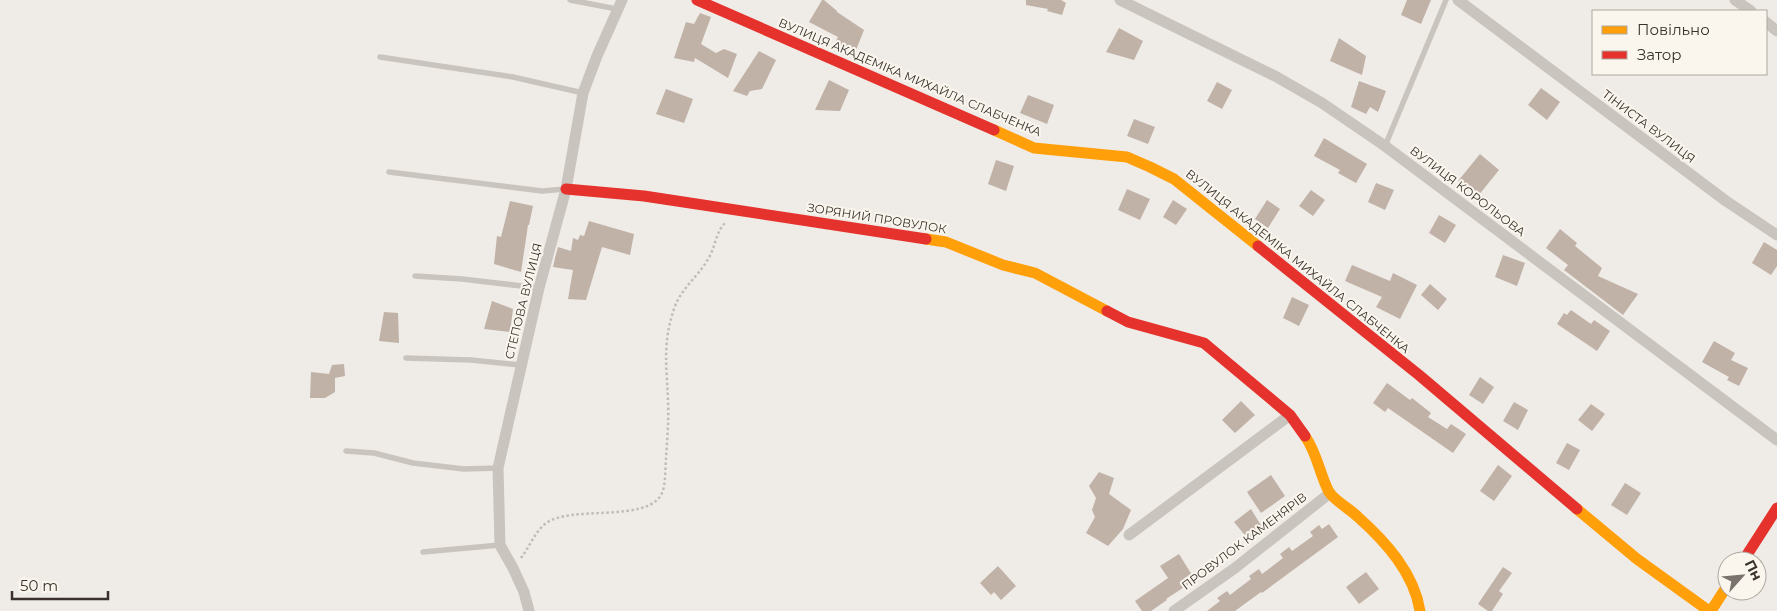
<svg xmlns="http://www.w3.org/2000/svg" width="1777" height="611" viewBox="0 0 1777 611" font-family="Montserrat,sans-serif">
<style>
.building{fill:#c1b2a8}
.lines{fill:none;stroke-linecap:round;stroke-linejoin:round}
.path{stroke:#c1bcb7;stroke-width:2.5;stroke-dasharray:2.5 2.5;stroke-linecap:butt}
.lane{stroke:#c9c4be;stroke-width:5.5}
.street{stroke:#c9c4be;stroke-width:11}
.slow{stroke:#ff9f0a;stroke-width:11}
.jam{stroke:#e5322d;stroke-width:11}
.labels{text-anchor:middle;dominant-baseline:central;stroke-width:4;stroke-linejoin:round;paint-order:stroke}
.street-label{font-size:12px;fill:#3a312c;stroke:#faf6ee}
</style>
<rect width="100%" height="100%" fill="#efebe6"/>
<path class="building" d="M822,0H824L837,11V12L864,30L856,50L834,45L838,37L809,22Z
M1026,0H1061L1066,3L1062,15L1047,11L1048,9L1026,5Z
M1407,0H1431L1421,24L1401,15Z
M700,13L711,17L701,44L716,53L724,49L737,54L728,78L695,58L694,62L674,58L686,22L694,24Z
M1119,28L1143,41L1134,60L1106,52Z
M1339,38L1366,56L1362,75L1330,61Z
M759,51L776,60L762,89L750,91L747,96L733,91Z
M829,80L849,90L840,111L815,110Z
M1359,81L1386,91L1378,112L1370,107L1366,114L1351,107Z
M1217,82L1232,90L1222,109L1207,101Z
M1541,88L1560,102L1547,120L1528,105Z
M666,89L693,99L684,123L656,114Z
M1028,95L1054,105L1047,124L1020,113Z
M1134,119L1155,127L1148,144L1127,136Z
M1324,138L1367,164L1356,183L1338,173L1340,170L1314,156Z
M1480,154L1499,170L1478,196L1458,181Z
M996,160L1014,166L1006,191L988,184Z
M1376,183L1394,190L1385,210L1368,202Z
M1127,189L1150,199L1140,220L1118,210Z
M1311,190L1325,200L1313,216L1299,206Z
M1173,200L1187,209L1176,225L1163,217Z
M1267,200L1280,209L1268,228L1255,219Z
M510,201L533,206L529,225H528L521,272L494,264L497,236L501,237Z
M1439,215L1456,225L1445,243L1429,233Z
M589,221L634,234L630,255L602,247L586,300L568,299L573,270L553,267L555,258L558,247L571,251L573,238L578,240L580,235L584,236Z
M1560,229L1577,243L1575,246L1602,268L1598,276L1638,294L1623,315L1564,270L1568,265L1546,248Z
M1764,242L1777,250V266L1771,275L1752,263Z
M1503,255L1525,263L1517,286L1495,277Z
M1352,265L1390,281L1393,273L1417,285L1400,319L1376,307L1382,297L1345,281Z
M1430,284L1447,299L1438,310L1421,295Z
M1292,297L1309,305L1299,326L1283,318Z
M492,301L513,309L510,332L484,329Z
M1571,310L1591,324L1594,320L1610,331L1597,351L1557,324L1564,313L1567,315Z
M384,312L398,313L399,343L379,341Z
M1714,341L1735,353L1731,360L1748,368L1739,386L1727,380L1729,377L1702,362Z
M344,364L345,376L335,378V392L325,398H310L311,372L329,374L332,365Z
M1480,377L1494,387L1483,404L1469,395Z
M1387,383L1410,400L1412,398L1431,413L1428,417L1447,429L1451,424L1466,434L1453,453L1388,408L1385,412L1373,403Z
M1241,401L1255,415L1235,433L1222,420Z
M1514,402L1528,410L1518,430L1503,421Z
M1591,404L1605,414L1592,431L1578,420Z
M1567,443L1580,450L1569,470L1556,463Z
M1498,465L1512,476L1494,501L1480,491Z
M1099,472L1114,478L1109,494L1131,510L1123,529L1108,546L1086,533L1095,517L1092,510L1096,498L1089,486Z
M1271,475L1285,496L1261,513L1247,492Z
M1625,483L1641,493L1627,515L1611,505Z
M1251,509L1262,527L1248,539L1234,522Z
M1329,524L1338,537L1262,593L1261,592L1235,611H1207L1220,601L1217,598L1227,591L1230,595L1251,579L1249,576L1259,569L1262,574L1283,558L1280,554L1289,547L1292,551L1313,536L1310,532L1319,525L1322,529Z
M1179,554L1195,580L1166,599L1167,600L1151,611H1142L1135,601L1168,578L1160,566Z
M998,566L1016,586L1001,600L994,592L991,595L980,583Z
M1503,567L1512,573L1499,591L1503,594L1492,611H1488L1478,604Z
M1366,572L1379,589L1359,604L1346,587Z"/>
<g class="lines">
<path class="path" d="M521,558C529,548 534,533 545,524C569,504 648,524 662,493C666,483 665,469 666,459C667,440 669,421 668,402C667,367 662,344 674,309C681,288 698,277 708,259C716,247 715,232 726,222"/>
<path class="lane" d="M570,0L617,9
M380,57L513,77L583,93
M1385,146L1446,0
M389,172L542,191L566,189
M415,276L462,279L539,288
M406,358L471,360L521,365
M346,451L374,453L413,463L464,469L498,468
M423,552L500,545"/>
<path class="street" d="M1120,0L1275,76L1322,103L1385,146L1777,440
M1458,0L1726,201L1777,235
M1735,0L1751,11
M1766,22L1777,31
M1129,535L1290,415
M529,611L524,592L513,568L500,545L498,468L539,288L566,189L583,93L597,56L622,0
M1174,611L1235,568L1330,493"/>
<path class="slow" d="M994,130L1034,148L1127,157L1150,167L1174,179L1258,246
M926,239L946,242L1003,265L1035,273L1107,311
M1305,436C1318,455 1319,473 1329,492C1335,501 1350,509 1358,517C1386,542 1414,573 1420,611
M1577,509L1637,559L1709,611
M1711,611L1727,586"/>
<path class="jam" d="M697,0L994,130
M566,189L644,196L926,239
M1258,246L1419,375L1577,509
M1107,311L1128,322L1204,343L1290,415L1305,436
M1743,561L1777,508"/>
</g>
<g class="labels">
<g class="street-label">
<text transform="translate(910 77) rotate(23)">ВУЛИЦЯ АКАДЕМІКА МИХАЙЛА СЛАБЧЕНКА</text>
<text transform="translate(1649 126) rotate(37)">ТІНИСТА ВУЛИЦЯ</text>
<text transform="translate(1468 191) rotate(37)">ВУЛИЦЯ КОРОЛЬОВА</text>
<text transform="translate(877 218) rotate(9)">ЗОРЯНИЙ ПРОВУЛОК</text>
<text transform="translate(1298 261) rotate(39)">ВУЛИЦЯ АКАДЕМІКА МИХАЙЛА СЛАБЧЕНКА</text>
<text transform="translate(523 301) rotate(-76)">СТЕПОВА ВУЛИЦЯ</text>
<text transform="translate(1244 541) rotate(-37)">ПРОВУЛОК КАМЕНЯРІВ</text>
</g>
</g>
<rect x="1592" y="10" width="175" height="65" fill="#faf6ee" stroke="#ada7a0"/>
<rect x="1602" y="26" width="25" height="8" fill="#ff9f0a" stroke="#ada7a0"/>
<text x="1637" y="35" font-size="15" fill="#3a312c">Повільно</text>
<rect x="1602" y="51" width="25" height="8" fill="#e5322d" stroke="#ada7a0"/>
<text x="1637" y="60" font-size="15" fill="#3a312c">Затор</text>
<g transform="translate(1742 576) rotate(63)"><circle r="24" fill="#faf6ee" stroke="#ada7a0"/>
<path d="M0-4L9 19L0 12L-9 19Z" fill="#79726d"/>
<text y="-8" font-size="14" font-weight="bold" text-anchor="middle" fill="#3a312c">Пн</text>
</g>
<path d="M12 591v8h96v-8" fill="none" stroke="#3a312c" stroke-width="2.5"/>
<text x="20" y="591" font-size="15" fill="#3a312c" stroke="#faf6ee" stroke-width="4" paint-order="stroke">50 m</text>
</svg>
